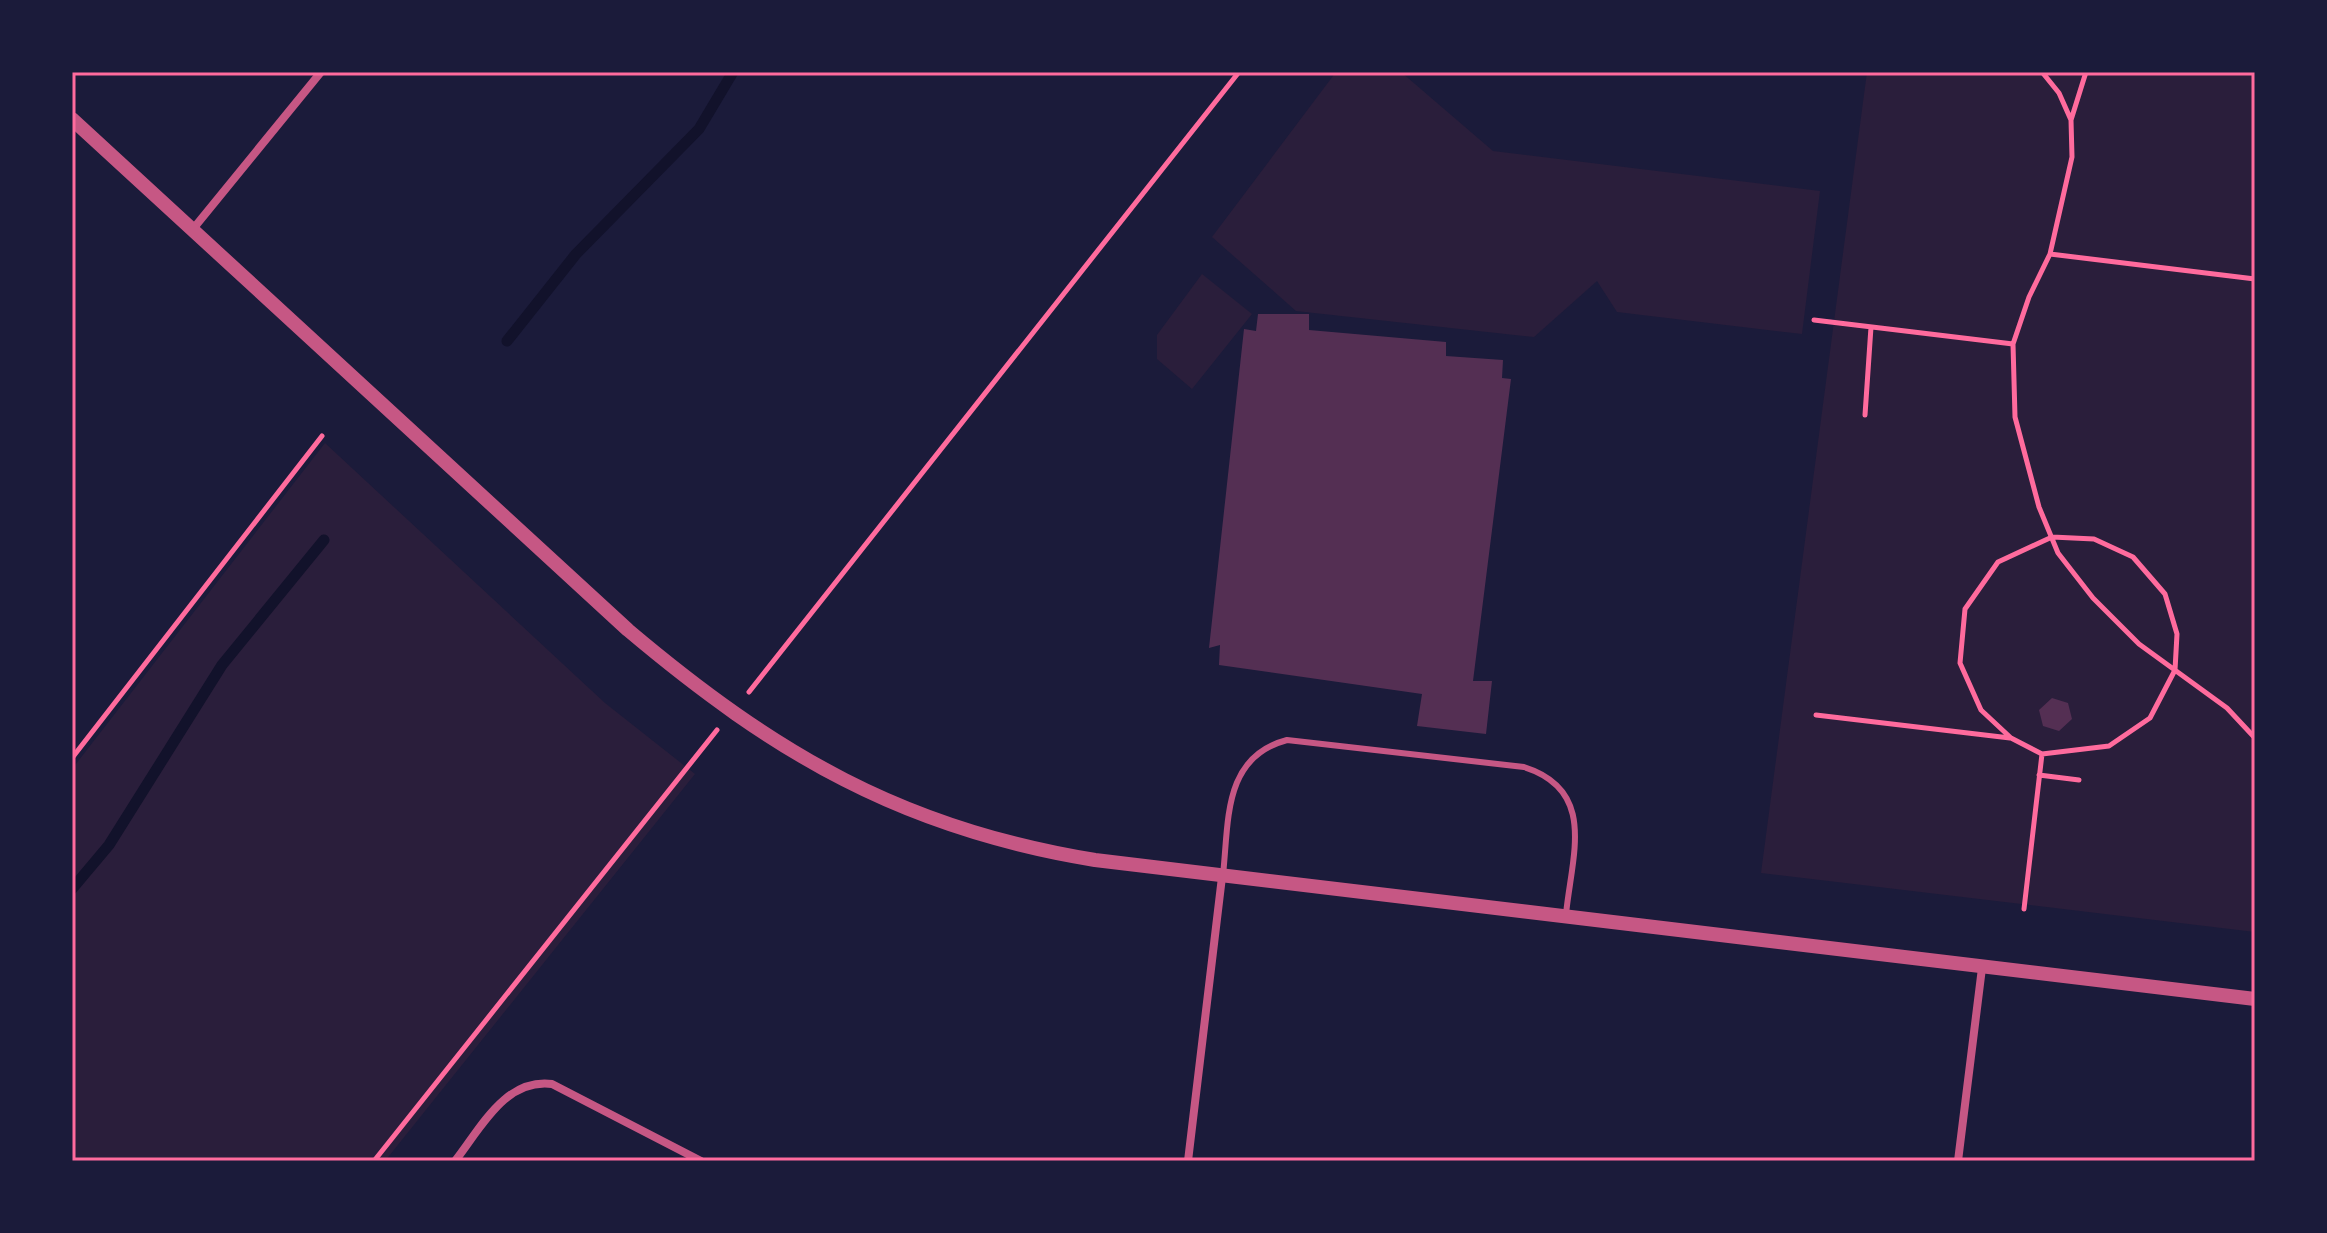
<svg xmlns="http://www.w3.org/2000/svg" width="2327" height="1233" viewBox="0 0 2327 1233" font-family="Helvetica,sans-serif">
<style>
.green{fill:#2a1e3b}
.lines{fill:none;stroke-linecap:round;stroke-linejoin:round}
.stream{stroke:#12122b;stroke-width:11}
.building{fill:#542f53}
.path{stroke:#ff6b9d;stroke-width:5}
.service{stroke:#c65784;stroke-width:6}
.minor{stroke:#c65784;stroke-width:8}
.tertiary{stroke:#c65784;stroke-width:14}
.neatline{fill:none;stroke:#ff6b9d;stroke-width:3}
</style>
<rect width="100%" height="100%" fill="#1b1b3a"/>
<path class="green" d="M1336,72H1401L1493,151L1820,191L1802,334L1617,312L1597,281L1534,337L1296,311L1212,237Z
M1867,72H2255V932L1761,873Z
M1202,274L1252,314L1192,389L1157,359V335Z
M325,443L605,703L695,774L385,1161H72V769Z"/>
<g class="lines">
<path class="stream" d="M507,341L576,254L699,129L733,72
M72,889L109,845L222,665L324,540"/>
</g>
<path class="building" d="M1258,314H1309V330L1446,342V356L1503,360L1502,378L1511,379L1473,681H1492L1486,734L1417,726L1422,694L1219,665L1220,645L1209,648L1244,329L1256,331Z
M2052,698L2068,703L2072,719L2059,731L2043,726L2039,710Z"/>
<g class="lines">
<path class="path" d="M2042,72L2059,93L2071,120
M2086,72L2071,120L2072,157L2050,254L2029,297L2013,344L2015,417L2039,507L2058,553L2093,598L2139,644L2227,708L2255,738
M2050,254L2255,279
M1814,320L2013,344
M1865,415L1871,327
M2052,537L2094,539L2133,557L2165,594L2177,634L2175,670L2150,718L2109,746L2042,754L2011,738L1981,710L1960,663L1965,609L1998,562Z
M749,692L1239,72
M1816,715L2010,738
M72,758L322,436
M2039,775L2079,780
M2024,909L2042,754
M374,1161L717,730"/>
<path class="service" d="M1223,875C1229,820 1223,757 1287,740L1524,767C1597,790 1572,855 1566,914"/>
<path class="minor" d="M193,229L321,72
M455,1161C481,1128 505,1078 552,1084L701,1161
M1188,1161L1222,877
M1958,1161L1982,968"/>
<path class="tertiary" d="M72,119L628,630C775,754 903,829 1095,860L2255,999"/>
</g>
<rect width="2327" height="1233" fill="none" stroke="#1b1b3a" stroke-width="148"/>
<rect x="74" y="74" width="2179" height="1085" class="neatline"/>
</svg>
